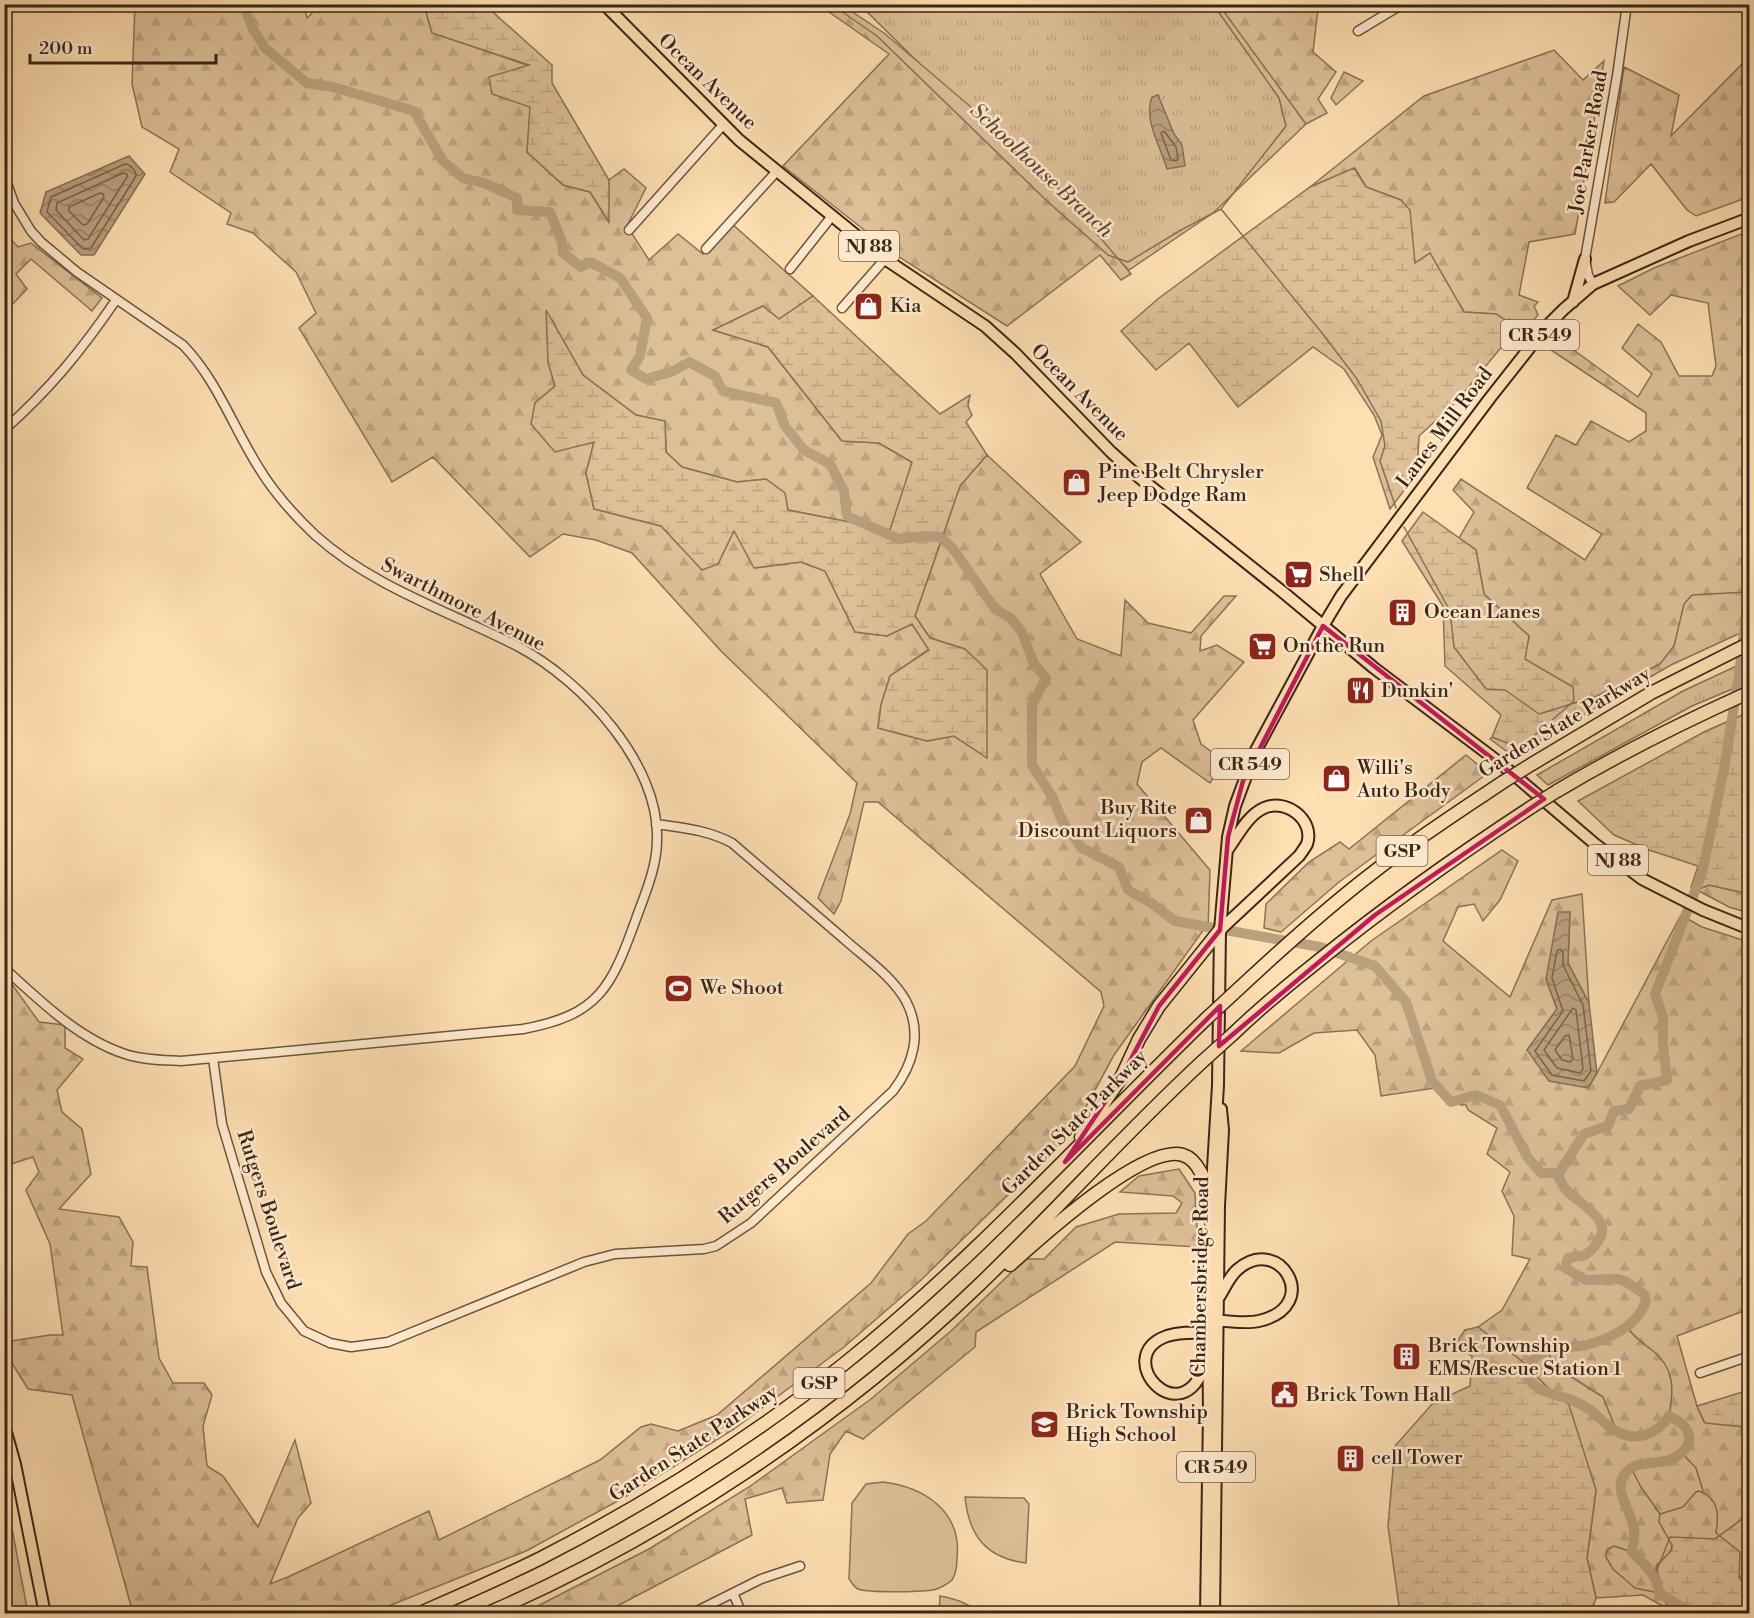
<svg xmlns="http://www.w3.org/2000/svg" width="1754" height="1618" viewBox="0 0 1754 1618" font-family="'Libre Bodoni',serif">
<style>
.grass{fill:url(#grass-tufts);stroke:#8c7258;stroke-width:1.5}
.forest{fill:url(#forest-firs);stroke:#8c7258;stroke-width:1.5}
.wetland{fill:url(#wetland-marsh);stroke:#8c7258;stroke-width:1.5}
.park{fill:#ddbf98;stroke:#8c7258;stroke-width:1.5}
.water{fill:url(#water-waves);stroke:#876f56;stroke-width:1.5}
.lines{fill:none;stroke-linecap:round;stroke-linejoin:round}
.shore{stroke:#7a624c;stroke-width:1.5}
.stream{stroke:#876f56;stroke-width:1.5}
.river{stroke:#bba07e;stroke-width:10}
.minor-casing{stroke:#6b543f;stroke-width:11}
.major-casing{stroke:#3a2519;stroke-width:14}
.highway-casing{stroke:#3a2519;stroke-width:15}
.minor{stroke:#feeacd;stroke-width:8}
.major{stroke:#fedfb2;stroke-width:10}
.highway{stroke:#fedfb2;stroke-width:12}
.highway-bridge-casing{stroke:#3a2519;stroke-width:15;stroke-linecap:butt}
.highway-bridge{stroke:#fedfb2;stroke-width:12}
.marked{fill:none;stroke:#c2185b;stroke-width:4.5;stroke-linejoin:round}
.labels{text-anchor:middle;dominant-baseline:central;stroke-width:5;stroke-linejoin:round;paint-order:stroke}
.shield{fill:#feeacd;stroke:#75604f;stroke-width:1.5}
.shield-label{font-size:18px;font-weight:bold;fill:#3a2519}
.street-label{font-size:20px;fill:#3a2519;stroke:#feeacd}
.poi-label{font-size:20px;fill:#3a2519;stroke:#feeacd;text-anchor:start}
.water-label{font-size:21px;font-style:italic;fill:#614a37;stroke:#feeacd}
</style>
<defs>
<pattern id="grass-tufts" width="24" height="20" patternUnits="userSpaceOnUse" patternTransform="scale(1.5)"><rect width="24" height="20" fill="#ddbf98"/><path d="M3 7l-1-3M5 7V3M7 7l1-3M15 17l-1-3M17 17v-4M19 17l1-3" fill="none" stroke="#bea482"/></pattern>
<pattern id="forest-firs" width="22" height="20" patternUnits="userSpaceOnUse" patternTransform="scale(1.5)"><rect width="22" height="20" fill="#ddbf98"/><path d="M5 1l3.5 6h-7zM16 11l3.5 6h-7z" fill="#bea482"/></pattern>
<pattern id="wetland-marsh" width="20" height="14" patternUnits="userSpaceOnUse" patternTransform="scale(1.5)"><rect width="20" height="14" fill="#ddbf98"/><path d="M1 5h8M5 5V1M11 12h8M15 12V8" fill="none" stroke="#bea482"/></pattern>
<pattern id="water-waves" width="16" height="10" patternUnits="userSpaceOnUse" patternTransform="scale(1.5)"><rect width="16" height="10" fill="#bba07e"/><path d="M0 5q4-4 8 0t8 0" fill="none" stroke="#998266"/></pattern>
</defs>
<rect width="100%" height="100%" fill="#fedfb2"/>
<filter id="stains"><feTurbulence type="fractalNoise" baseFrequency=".00333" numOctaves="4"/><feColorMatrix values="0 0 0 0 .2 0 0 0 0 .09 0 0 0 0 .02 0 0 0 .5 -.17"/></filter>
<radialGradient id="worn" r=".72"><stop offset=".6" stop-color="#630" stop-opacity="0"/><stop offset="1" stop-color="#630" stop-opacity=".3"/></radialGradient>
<path class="grass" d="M860,5H1221L1306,124L1213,213L1129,270Z
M1747,661L1746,665L1749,667V682L1692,706L1548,785L1537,775L1683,691Z"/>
<path class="forest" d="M135,5H304L307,18L320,5H424L432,33L530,66L531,107L527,152L563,185L590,192L608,221L609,180L624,169L646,188L627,226L649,260L678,234L703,254L731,223L813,296L779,319L763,306L713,330L768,347L842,441L879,443L913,463L890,530L788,510L766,479L737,482L682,467L666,452L665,421L636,415L583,375L547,312L548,362L555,386L535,403L594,442L586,473L594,509L661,526L702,569L718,564L734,530L755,568L801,562L825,571L855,632L887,636L912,624L929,649L890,676L881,705L878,728L927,741L954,736L986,757L965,649L930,638L915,616L960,486L987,455L1081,542L1040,574L1077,639L1121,656L1125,600L1148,623L1191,633L1224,596H1236L1201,636L1200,651L1217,645L1244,662L1193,720L1201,744L1224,761L1210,783L1161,748L1142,762L1137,784L1210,870L1208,930L1204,929L1114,1055L1079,1120L1081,1123L919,1282L844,1347L734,1429L625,1497L526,1551L371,1613H133L72,1395L28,1389L5,1352V1342L50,1335H63L50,1244L26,1190L39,1172L33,1157L5,1166L4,973L39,1022L65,1025V1048L83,1059L57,1090L62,1112L82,1129L91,1174L59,1209L119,1217L133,1242L131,1266L147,1267L159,1358L173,1383H204L212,1395L203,1426L207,1466L223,1476L258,1527L295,1440L311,1503L298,1518L270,1584L288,1577L429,1511L439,1540L600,1460L641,1427L651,1424L678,1431L717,1415L871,1283L908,1234L926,1221L1075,1066L1104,1006L1101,992L878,802H864L841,901L834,914L818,898L850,814L857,783L721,651L632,553L596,540L563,534L530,557L433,457L392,482L299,328L316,313L296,272L253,233L227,224L231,213L170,172L179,149L142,127L132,84Z
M819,5H842L884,33L1039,165L1131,274L1121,280L1100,255L1007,326L896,255L783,166L889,54Z
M1219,5H1324L1318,9L1313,52L1336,72L1318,99L1327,113L1306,124Z
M1749,47V197L1696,216L1687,210L1651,164L1614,202L1605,203L1624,67L1679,95L1671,136L1743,63Z
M1554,50L1583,80L1604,61L1575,234L1529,242L1519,295L1538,302L1534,306L1538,315L1524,332L1496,314L1464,312L1430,253L1415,263L1401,200L1366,187L1355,168L1310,187L1424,96Z
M1344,72L1363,81L1336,105L1331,98Z
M1749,231V629L1671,665L1513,756L1490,739L1492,737L1520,747L1524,659L1529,636L1484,594L1476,550L1459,538L1474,512L1453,490L1461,479L1585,560L1602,534L1527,488L1556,435L1576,445L1591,421L1629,442L1646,431V413L1548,348L1556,337L1638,397L1652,374L1622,348L1638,324L1661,342L1679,376H1712L1716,366L1708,303L1671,295L1650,315L1618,286L1654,268Z
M5,233L18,247L31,243L102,298L92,311L31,259L16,274L27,289L5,312Z
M1466,755L1488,773L1339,882L1281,932L1264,928L1266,904L1309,862L1340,842L1349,849Z
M1502,850L1518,861L1500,900L1483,921L1474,904L1458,907L1443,941L1510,997L1552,900L1582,894L1589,1003L1568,963L1570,912L1546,979L1557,1009L1527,1050L1588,1088L1597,1073L1681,915L1702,927L1749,942L1750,1158L1742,1163L1749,1181V1309L1677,1336L1697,1406L1704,1422L1745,1427L1749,1437V1514L1715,1539L1657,1570L1668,1609L1643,1595L1596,1598L1587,1558L1596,1490L1544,1384L1523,1362L1478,1327L1502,1310L1530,1259L1512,1255L1514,1216L1502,1191L1510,1172L1487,1154L1497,1128L1468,1110L1466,1105H1461L1435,1088L1381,1096L1375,1055L1357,1030L1314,1033L1279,1053L1241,1051L1371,941Z
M1709,885L1749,894V913L1729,907L1697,890Z
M1179,1169L1195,1193L1198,1247L1115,1242L976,1332L975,1347L863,1439L846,1431L830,1454L823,1500L787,1503L782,1488L745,1499L752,1535L604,1613L522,1614L649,1549L749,1487L871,1399L951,1331L1025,1259H1044L1076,1227L1119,1214L1176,1213L1182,1203L1173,1196L1120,1192L1139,1176Z
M4,1492H5L28,1613H5Z"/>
<path class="wetland" d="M424,5H485L552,65V83L609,180V222L590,192L563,185L527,152L530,107L492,94L489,77L529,65L432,33Z
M1354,168L1366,187L1401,200L1410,210L1415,263L1430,253L1464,312L1496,314L1517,328L1458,400L1419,436L1417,473L1390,509L1373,457L1382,435L1374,415L1344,369L1313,347L1238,407L1189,343L1156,370L1121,331L1159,298L1310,187Z
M813,296L940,414L970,395L968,406L972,415L966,422L987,455L960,486L915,616L930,638L965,649L987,670V758L954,736L927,741L878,728L881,705L890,676L929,650L912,624L887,636L855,632L825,571L801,562L754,568L734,531L718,564L702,570L661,526L594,509L586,473L594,442L555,452L531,424L535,403L555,386L548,362L546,310L583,375L636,415L665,421L666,452L682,467L737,482L766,479L785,493L788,510L890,530L912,462L879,443L842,441L768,347L713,330L763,306L779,319Z
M1423,512L1476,550L1484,594L1529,636L1525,659L1573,687L1574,701L1520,748L1492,737L1501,715L1445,666L1443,606L1402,541Z
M1749,712V894L1709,885L1697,890L1691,887L1698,866L1649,850L1614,835L1578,801L1704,732Z
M1478,1327L1523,1362L1544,1384L1569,1405L1596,1490L1587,1558L1596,1598L1591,1613H1400L1388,1526L1395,1446L1433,1403L1470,1386L1472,1356L1454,1346L1465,1330Z
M1749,1390V1437L1745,1427L1705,1423L1697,1406Z
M1749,1514V1613H1676L1668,1609L1657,1570L1670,1537L1715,1539Z"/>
<path class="park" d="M883,1482C924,1487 962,1511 957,1558C957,1564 956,1574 952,1580C948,1584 937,1590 932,1590C919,1592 869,1593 858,1589C854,1587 852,1583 849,1579L852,1503L866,1484Z
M965,1497L1024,1498L1029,1504L1026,1563C986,1558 969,1536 965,1497Z
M940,1596C955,1599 967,1602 978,1613H939Z"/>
<path class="water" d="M1158,95L1174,134L1182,145L1185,166L1167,169C1161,147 1143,120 1152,97Z
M129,156L145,174L94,255H81L40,213L46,192Z
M1558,912H1570L1568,963L1589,1003L1597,1073L1588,1088L1549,1081L1527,1050L1557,1009L1546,979Z"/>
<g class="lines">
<path class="shore" d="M1164,131L1176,147L1178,159L1176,161L1171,160L1161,133Z
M125,164C130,164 137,172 136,176L91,248L83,249L47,212L51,197Z
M123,173L127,174V177L88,239L84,240L56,210L57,203Z
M100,193L103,194L104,197L87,224L83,225L69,211V207Z
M1560,949L1563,952V965L1583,1005L1591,1071L1584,1081L1552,1075L1535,1051L1563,1011L1552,978L1557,951Z
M1573,1008L1576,1010L1583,1069L1580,1073L1557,1068L1544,1050Z
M1569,1035L1573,1059L1570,1062L1562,1060L1555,1050L1565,1036Z"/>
<path class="stream" d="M831,4L877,36L1048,202L1108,255L1128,262L1181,230L1221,209L1322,333L1357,379L1381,421L1385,446L1380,461L1396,508
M1213,4L1279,98L1286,126L1221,209
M1404,527L1450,611L1454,647L1486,689L1505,690L1539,714L1597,696L1660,664L1674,646L1684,604L1692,595L1747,592
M1627,1327C1634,1337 1642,1343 1652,1350C1675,1368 1674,1390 1669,1416
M1548,1350L1552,1363L1556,1367L1603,1397L1617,1432
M1682,1453L1696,1468L1703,1491
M1631,1468L1641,1487L1660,1514L1659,1522L1672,1545L1671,1551L1657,1565L1654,1576
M1660,1514L1683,1507L1696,1492L1699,1491C1719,1498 1719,1515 1716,1533L1740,1552L1739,1578
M1632,1552L1614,1546L1607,1550L1606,1557L1613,1569L1635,1588L1659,1593
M1750,1567L1739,1578L1750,1590"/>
<path class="river" d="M243,4L253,29L265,48L307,83L333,87L414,111L443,161L463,178L484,183L517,198V210L550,212L562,242L563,253L581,267L590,262L620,278L647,318L640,356L631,370L646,379L671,372L689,362L715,376L723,391L776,403L785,426L804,450L830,464L844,491L847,516L899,539L927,536L942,538L954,550L995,609L1011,618L1022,632L1034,664L1046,678L1032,705V765L1053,798L1062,821L1082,848L1119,867L1128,890L1151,903L1175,921L1320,947L1375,966L1406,1002L1432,1081L1451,1102L1476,1095L1500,1105L1528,1158L1541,1173H1559
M1559,1173C1559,1174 1560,1181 1561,1182C1570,1203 1619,1216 1596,1244C1593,1249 1588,1254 1582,1256C1577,1257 1573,1257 1568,1258L1565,1268L1586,1280L1617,1279L1625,1281L1644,1294L1646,1301C1638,1325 1613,1337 1590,1344C1571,1350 1550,1343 1534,1359C1531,1362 1527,1366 1527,1371C1527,1392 1561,1395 1574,1401C1594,1409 1599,1420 1614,1430C1635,1443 1657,1435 1669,1416C1681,1422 1691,1428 1689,1443C1671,1475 1641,1452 1624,1475C1613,1490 1632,1513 1634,1529C1635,1537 1633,1544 1632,1552C1644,1564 1658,1575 1659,1593L1693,1614
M1559,1173L1584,1134L1608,1126L1614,1111L1629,1109L1640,1086L1667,1080L1663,1045V1017L1655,994L1702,873L1724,769L1739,675L1750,580"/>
<defs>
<path id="minor" d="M1358,31L1396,8L1407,4
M4,175L14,203L31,231L41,242L77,272L183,345C217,380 233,427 259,468C274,493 294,515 315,535C374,588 449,611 519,647C582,681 660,764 657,840C657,867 645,894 636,919C611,988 599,1015 523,1029L181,1061C163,1060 143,1060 125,1054C79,1039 40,1001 4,968
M629,230L723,125
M706,249L777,171
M790,269L832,216
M1593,284L1588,275L1585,259L1617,76L1627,4
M842,308L885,259
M4,430C51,388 81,351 116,300
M213,1058L222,1124L266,1272L281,1303L304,1331L330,1343L351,1347L388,1342L584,1262L615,1254L704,1249L716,1246L751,1223L893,1091C913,1065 923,1033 906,1001C892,976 865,958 844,939C807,907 769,875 732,843C708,830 683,828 656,824
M1700,1373L1750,1356
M733,1593L742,1614
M691,1614L761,1579L800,1566"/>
<path id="major" d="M604,4L739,140L885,259L985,326L1016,354L1111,452L1140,478L1284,593L1374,668L1500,763L1595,844L1642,879L1703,910L1750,929
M1573,302L1585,259
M1220,930L1299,856C1301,853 1305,848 1307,844C1315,820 1286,798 1264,808C1248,815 1238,835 1228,849
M1213,1320C1227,1321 1245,1324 1259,1321C1324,1306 1279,1232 1237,1270C1229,1277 1225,1288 1219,1297
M1205,1363C1183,1437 1109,1357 1167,1336C1182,1331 1198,1333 1213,1333
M4,1425L15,1464L45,1614
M1206,1614L1209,1412L1208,1320L1213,1168L1218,1085L1220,930L1228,837L1235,806L1255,752L1323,626L1341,596L1490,398L1546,327L1564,309L1593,284L1689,241L1750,218
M1214,1614L1219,1206L1223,1130L1221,1109"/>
<path id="highway" d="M1532,764L1651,693L1750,643
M1557,791C1619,754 1683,722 1750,692
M1233,994C1279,951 1325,909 1375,871C1416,839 1460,811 1503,782
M1233,1034C1260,1008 1288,985 1317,962C1386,906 1458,855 1533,806
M1081,1137L1121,1078L1139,1039L1159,1006L1220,930
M1010,1265C1039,1239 1144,1143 1183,1155C1202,1161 1207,1190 1212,1206
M418,1614C459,1596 501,1578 541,1558C648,1503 750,1439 844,1364C975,1259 1086,1135 1206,1019
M486,1614C665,1537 839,1420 979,1285C1055,1212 1125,1133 1203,1061"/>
</defs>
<use href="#minor" class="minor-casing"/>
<use href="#major" class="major-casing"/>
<use href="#highway" class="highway-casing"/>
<use href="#minor" class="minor"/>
<use href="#major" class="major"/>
<use href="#highway" class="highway"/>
<defs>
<path id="highway-bridge" d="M1503,782L1532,764
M1533,806L1557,791
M1206,1019L1233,994
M1203,1061L1233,1034"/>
</defs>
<use href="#highway-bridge" class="highway-bridge-casing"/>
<use href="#highway-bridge" class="highway-bridge"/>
</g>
<path class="marked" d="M1323,626L1544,799L1375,915L1219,1046L1220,1006L1065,1162L1121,1078L1159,1006L1220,930L1228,837L1243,781Z"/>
<defs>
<symbol id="shop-square" viewBox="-11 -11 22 22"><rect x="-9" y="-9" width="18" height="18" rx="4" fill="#8f2418" stroke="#feeacd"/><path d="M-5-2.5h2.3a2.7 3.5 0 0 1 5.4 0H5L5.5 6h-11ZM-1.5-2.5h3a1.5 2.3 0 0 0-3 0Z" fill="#fff"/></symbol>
<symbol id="supermarket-square" viewBox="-11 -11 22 22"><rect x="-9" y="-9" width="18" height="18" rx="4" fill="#8f2418" stroke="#feeacd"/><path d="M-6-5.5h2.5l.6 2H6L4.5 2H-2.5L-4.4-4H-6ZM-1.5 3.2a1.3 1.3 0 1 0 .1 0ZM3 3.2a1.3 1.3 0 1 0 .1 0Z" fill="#fff"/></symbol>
<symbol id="building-square" viewBox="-11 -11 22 22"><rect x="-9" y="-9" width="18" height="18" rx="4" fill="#8f2418" stroke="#feeacd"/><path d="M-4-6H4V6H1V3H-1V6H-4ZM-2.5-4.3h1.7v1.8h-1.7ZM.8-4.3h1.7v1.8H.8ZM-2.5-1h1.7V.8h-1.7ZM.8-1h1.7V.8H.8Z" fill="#fff"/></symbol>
<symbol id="restaurant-square" viewBox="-11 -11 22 22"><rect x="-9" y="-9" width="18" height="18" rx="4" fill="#8f2418" stroke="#feeacd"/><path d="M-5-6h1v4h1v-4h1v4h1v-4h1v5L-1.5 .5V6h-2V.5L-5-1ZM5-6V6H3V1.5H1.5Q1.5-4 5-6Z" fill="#fff"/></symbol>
<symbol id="stadium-square" viewBox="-11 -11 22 22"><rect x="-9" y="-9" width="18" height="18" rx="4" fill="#8f2418" stroke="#feeacd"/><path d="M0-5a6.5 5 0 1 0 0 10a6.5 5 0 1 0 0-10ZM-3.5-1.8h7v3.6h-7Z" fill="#fff"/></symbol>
<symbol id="civic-square" viewBox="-11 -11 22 22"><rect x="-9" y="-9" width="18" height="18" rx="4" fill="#8f2418" stroke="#feeacd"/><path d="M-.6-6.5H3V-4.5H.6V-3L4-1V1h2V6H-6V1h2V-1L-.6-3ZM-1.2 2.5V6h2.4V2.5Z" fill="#fff"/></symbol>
<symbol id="school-square" viewBox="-11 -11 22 22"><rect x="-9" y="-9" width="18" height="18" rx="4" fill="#8f2418" stroke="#feeacd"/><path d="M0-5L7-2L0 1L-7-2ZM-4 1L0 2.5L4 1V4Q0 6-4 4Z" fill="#fff"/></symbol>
</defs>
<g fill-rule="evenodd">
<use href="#shop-square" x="852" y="290" width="33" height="33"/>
<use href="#shop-square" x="1060" y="466" width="33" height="33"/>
<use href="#supermarket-square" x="1282" y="558" width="33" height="33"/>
<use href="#building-square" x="1386" y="596" width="33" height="33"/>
<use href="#supermarket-square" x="1246" y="630" width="33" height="33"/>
<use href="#restaurant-square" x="1344" y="674" width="33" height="33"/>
<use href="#shop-square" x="1320" y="762" width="33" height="33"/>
<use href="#shop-square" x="1182" y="804" width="33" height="33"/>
<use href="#stadium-square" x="662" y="972" width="33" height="33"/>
<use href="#building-square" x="1390" y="1340" width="33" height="33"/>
<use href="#civic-square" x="1268" y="1378" width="33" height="33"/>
<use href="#school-square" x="1028" y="1408" width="33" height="33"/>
<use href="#building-square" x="1334" y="1442" width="33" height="33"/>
</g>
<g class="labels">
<g class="shield">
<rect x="839" y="231" width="60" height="30" rx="4.5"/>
<rect x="1501" y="320" width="78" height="30" rx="4.5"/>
<rect x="1211" y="749" width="78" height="30" rx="4.5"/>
<rect x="1376.5" y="836" width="51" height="30" rx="4.5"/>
<rect x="1588" y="845" width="60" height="30" rx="4.5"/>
<rect x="793.5" y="1368" width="51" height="30" rx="4.5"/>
<rect x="1177" y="1452" width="78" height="30" rx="4.5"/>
</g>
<g class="shield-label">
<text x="869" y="246">NJ 88</text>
<text x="1540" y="335">CR 549</text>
<text x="1250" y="764">CR 549</text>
<text x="1402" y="851">GSP</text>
<text x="1618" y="860">NJ 88</text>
<text x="819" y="1383">GSP</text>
<text x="1216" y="1467">CR 549</text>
</g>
<g class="street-label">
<text transform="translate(707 82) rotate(44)">Ocean Avenue</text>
<text transform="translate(1589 142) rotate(-80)">Joe Parker Road</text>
<text transform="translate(1079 393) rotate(45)">Ocean Avenue</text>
<text transform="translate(1445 428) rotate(-53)">Lanes Mill Road</text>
<text transform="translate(463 605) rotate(27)">Swarthmore Avenue</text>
<text transform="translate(1565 723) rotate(-31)">Garden State Parkway</text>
<text transform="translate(1075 1123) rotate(-45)">Garden State Parkway</text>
<text transform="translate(785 1166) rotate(-41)">Rutgers Boulevard</text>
<text transform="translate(268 1210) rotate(72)">Rutgers Boulevard</text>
<text transform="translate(1201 1277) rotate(-89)">Chambersbridge Road</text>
<text transform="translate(694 1444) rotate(-33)">Garden State Parkway</text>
</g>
<g class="poi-label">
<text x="890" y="306">Kia</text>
<text x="1098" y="472">Pine Belt Chrysler<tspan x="1098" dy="23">Jeep Dodge Ram</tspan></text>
<text x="1319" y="575">Shell</text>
<text x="1424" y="612">Ocean Lanes</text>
<text x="1283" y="646">On the Run</text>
<text x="1381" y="691">Dunkin'</text>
<text x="1357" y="768">Willi's<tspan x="1357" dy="23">Auto Body</tspan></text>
<text x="1177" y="808" text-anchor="end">Buy Rite<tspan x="1177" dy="23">Discount Liquors</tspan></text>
<text x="700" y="988">We Shoot</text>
<text x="1428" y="1346">Brick Township<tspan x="1428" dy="23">EMS/Rescue Station 1</tspan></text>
<text x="1306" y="1395">Brick Town Hall</text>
<text x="1066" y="1412">Brick Township<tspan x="1066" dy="23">High School</tspan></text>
<text x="1371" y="1458">cell Tower</text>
</g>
<g class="water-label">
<text transform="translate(1041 171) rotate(43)">Schoolhouse Branch</text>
</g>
</g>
<rect width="1754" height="1618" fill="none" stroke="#fedfb2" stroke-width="24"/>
<rect x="6" y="6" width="1742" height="1606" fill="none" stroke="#3a2519" stroke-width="3"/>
<rect x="12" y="12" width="1730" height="1594" fill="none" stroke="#3a2519" stroke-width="1.5"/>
<path d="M30 54v9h186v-9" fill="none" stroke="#3a2519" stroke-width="3"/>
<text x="39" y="54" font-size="18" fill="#3a2519" stroke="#feeacd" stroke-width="4.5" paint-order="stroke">200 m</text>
<rect width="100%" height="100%" filter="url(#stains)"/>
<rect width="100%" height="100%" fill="url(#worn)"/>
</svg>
